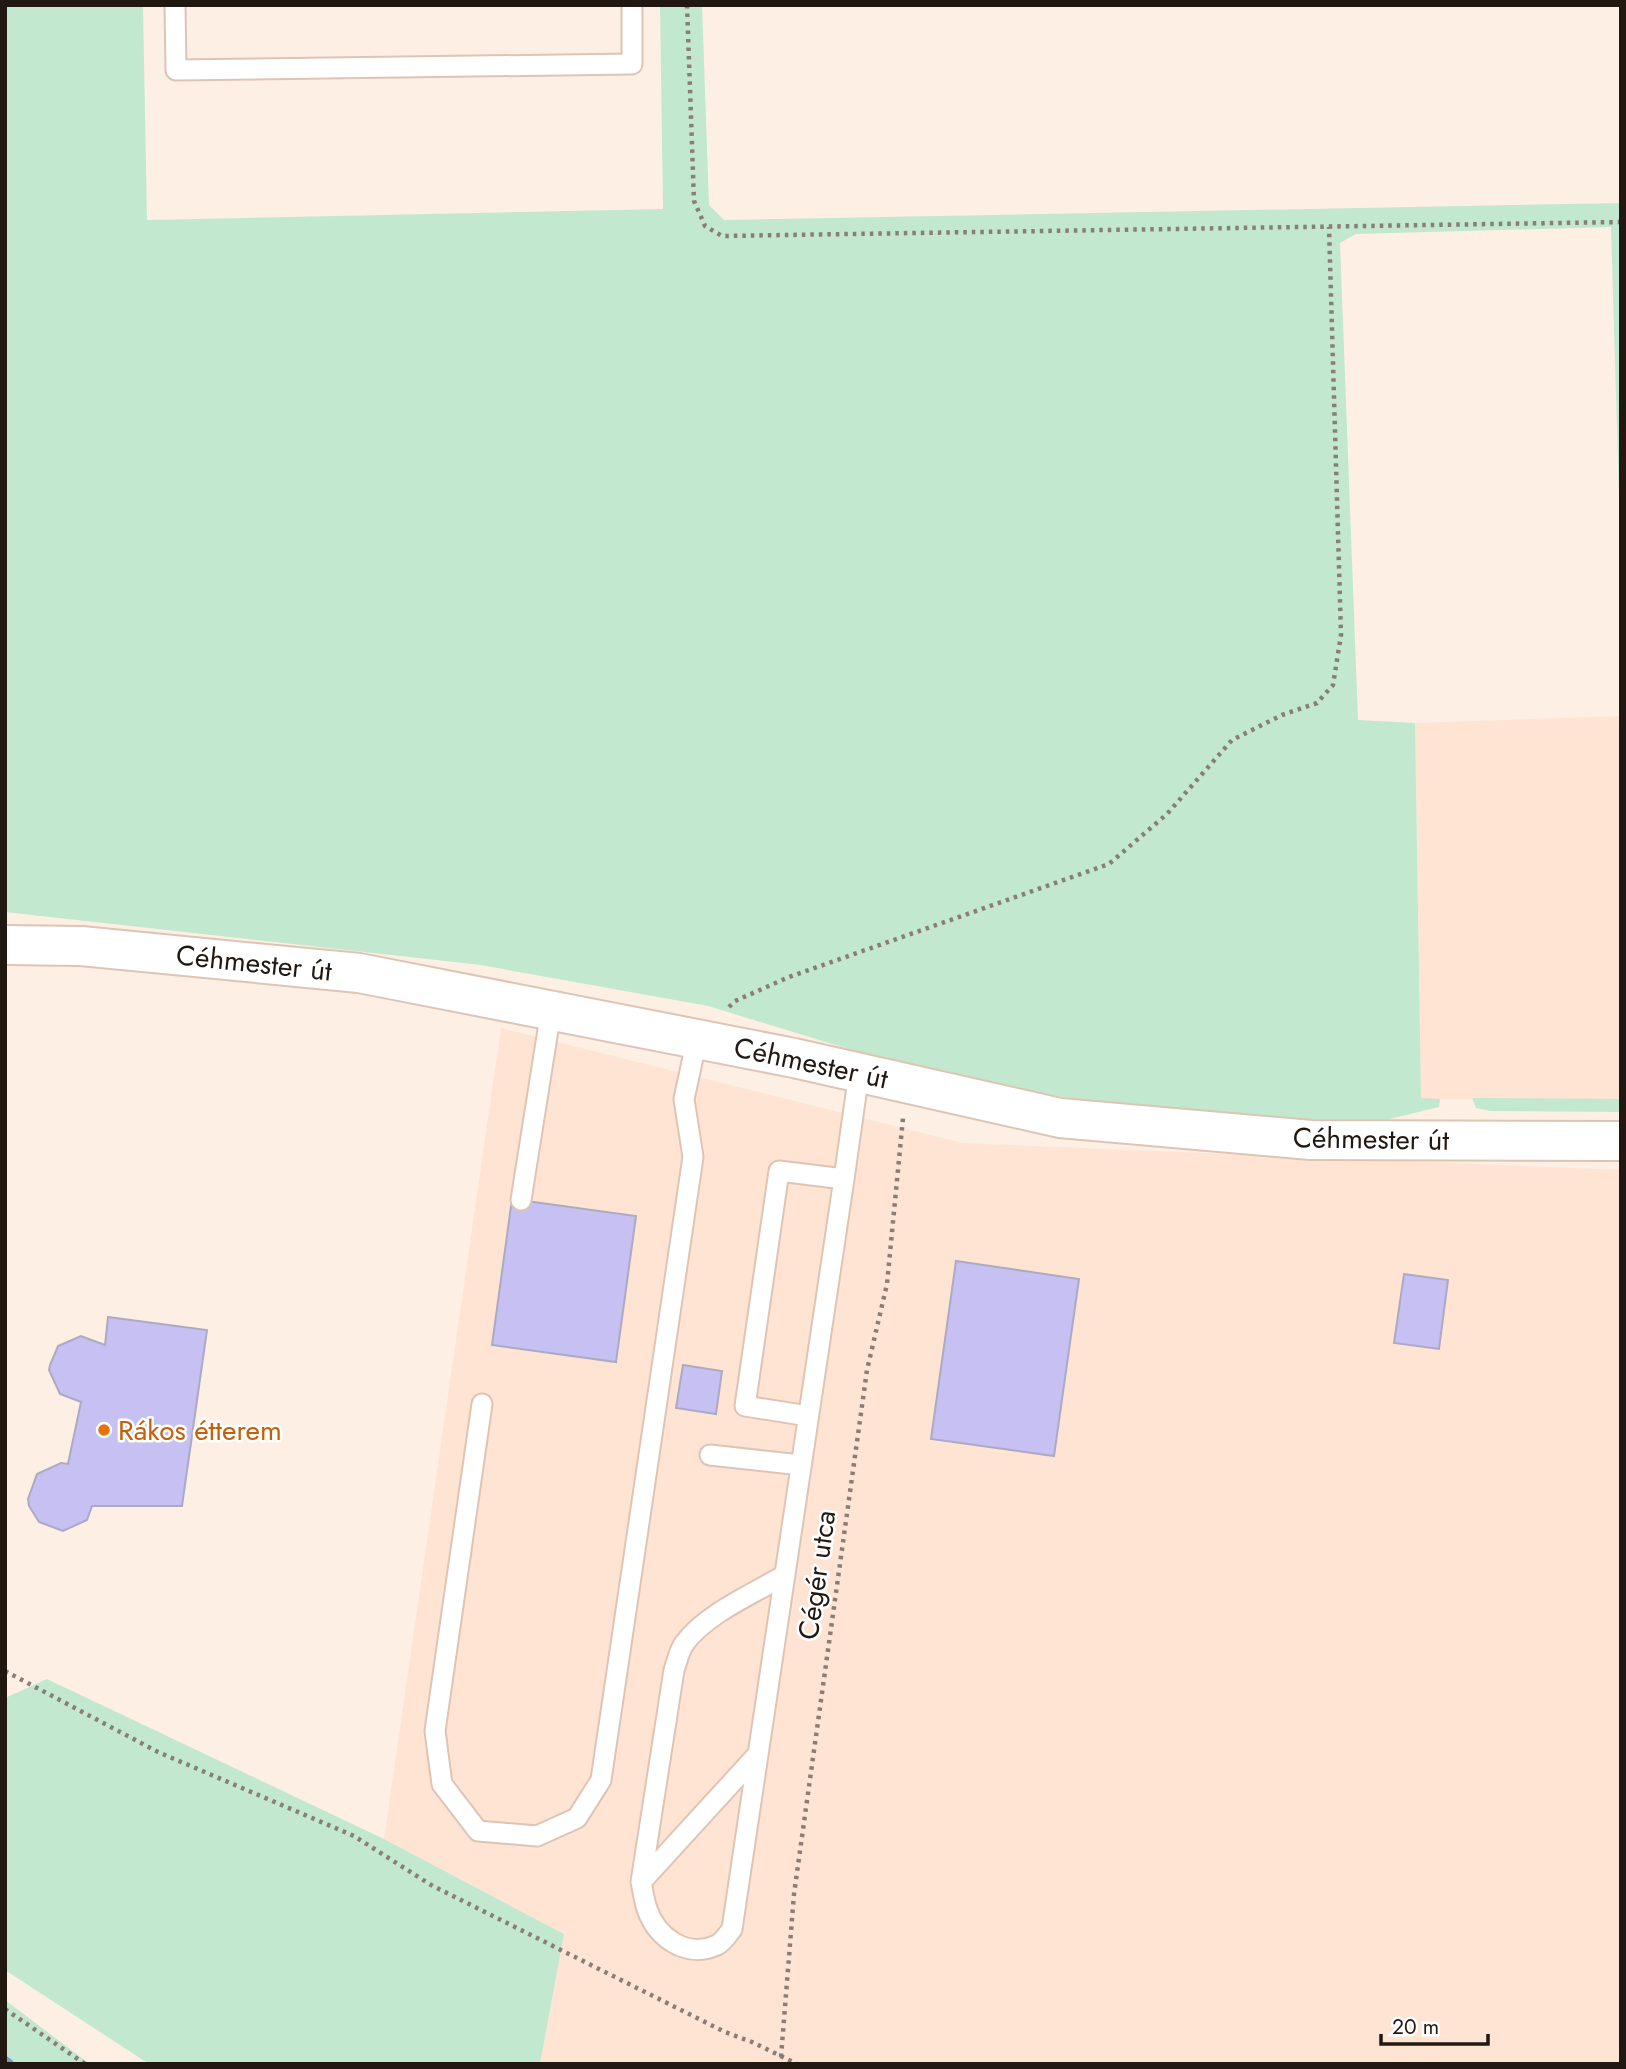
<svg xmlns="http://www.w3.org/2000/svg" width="1626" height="2069" viewBox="0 0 1626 2069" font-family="Jost,sans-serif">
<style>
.built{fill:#ffe4d4}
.green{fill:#c2e8d0}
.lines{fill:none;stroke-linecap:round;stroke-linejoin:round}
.stream{stroke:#7e9bc6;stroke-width:10}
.building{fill:#c6c0f3;stroke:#acaac3;stroke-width:2}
.lane-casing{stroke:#dec4b5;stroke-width:23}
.street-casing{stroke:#dec4b5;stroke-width:42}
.path{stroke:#897e76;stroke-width:4.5;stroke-dasharray:3.5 5;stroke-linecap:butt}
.lane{stroke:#fff;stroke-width:19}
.street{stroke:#fff;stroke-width:38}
.food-dot{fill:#e8710a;stroke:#fff;stroke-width:2.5}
.labels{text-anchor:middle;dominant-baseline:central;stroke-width:5;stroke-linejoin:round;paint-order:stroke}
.street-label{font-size:28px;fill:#211812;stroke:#fff}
.food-label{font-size:28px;fill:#c56008;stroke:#fff;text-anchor:start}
</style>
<rect width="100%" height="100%" fill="#feefe5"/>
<path class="built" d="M1621,716V1099H1421L1415,723Z
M501,1028L962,1143L1621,1170V2064H540L564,1934L384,1839Z"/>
<path class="green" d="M5,5H143L147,220L663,209L660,5H702L709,205L724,220L1621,203V564L1611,227L1356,234L1340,243L1358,720L1415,723L1421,1098L1440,1099L1439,1107L1373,1123L1249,1120L1075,1099L914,1069L708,1006L481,965L5,912Z
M1472,1098L1621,1099V1112L1490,1111L1476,1108Z
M47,1679L384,1839L564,1934L540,2064H149L5,1970V1698Z
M5,2000L90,2064H5Z"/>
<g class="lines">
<path class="stream" d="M5,2061L9,2064"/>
</g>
<path class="building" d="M512,1199L636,1216L616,1362L492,1345Z
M956,1261L1079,1279L1054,1456L931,1439Z
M1404,1274L1448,1280L1439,1349L1394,1343Z
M108,1317L207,1330L182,1506H92L87,1520L63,1531L39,1522L29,1506L28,1499L37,1474L61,1463L68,1464L81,1402L60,1394L49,1370L50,1365L58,1346L81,1336L105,1345Z
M683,1365L722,1371L716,1414L676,1408Z"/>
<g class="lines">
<defs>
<path id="lane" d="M175,5L176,70L632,64V5
M521,1200L551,1011
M482,1404L435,1731L442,1784L478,1831L537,1836L577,1818L601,1780L693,1157L684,1099L697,1039
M808,1416L745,1406L779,1171L844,1179
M710,1455L801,1465
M785,1575C754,1593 704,1615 684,1644C679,1651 677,1662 674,1670L641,1882C643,1891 644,1900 647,1909C657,1938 687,1959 717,1945C723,1942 728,1934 732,1929L844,1179L859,1073
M641,1882L758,1754"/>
<path id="street" d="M5,945L81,946L359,973L794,1058L1060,1118L1311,1140L1621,1141"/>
</defs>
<use href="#lane" class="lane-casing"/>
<use href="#street" class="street-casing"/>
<path class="path" d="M687,5L694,201L705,226L722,236L1621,222
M729,1007L735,1001L789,977L1109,864L1167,814L1232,740L1282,715L1317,703L1333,685L1341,635L1329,227
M5,1671L158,1752L354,1836L431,1885L725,2032L752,2042L797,2064
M5,2009L85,2064
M781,2057L794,1894L867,1370L887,1284L903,1118"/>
<use href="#lane" class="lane"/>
<use href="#street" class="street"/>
</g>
<circle class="food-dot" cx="104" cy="1430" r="7"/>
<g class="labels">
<g class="street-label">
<text transform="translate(254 963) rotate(6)">Céhmester út</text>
<text transform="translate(811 1063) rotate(12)">Céhmester út</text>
<text transform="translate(1371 1139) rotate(1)">Céhmester út</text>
<text transform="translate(817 1575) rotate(-82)">Cégér utca</text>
</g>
<g class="food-label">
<text x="118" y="1430">Rákos étterem</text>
</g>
</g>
<rect width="1626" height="2069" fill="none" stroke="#211812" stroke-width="14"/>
<path d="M1381 2034v10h107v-10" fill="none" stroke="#211812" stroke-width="3.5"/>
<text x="1392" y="2034" font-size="21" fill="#211812" stroke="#ffffff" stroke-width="5" paint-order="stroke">20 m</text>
</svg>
